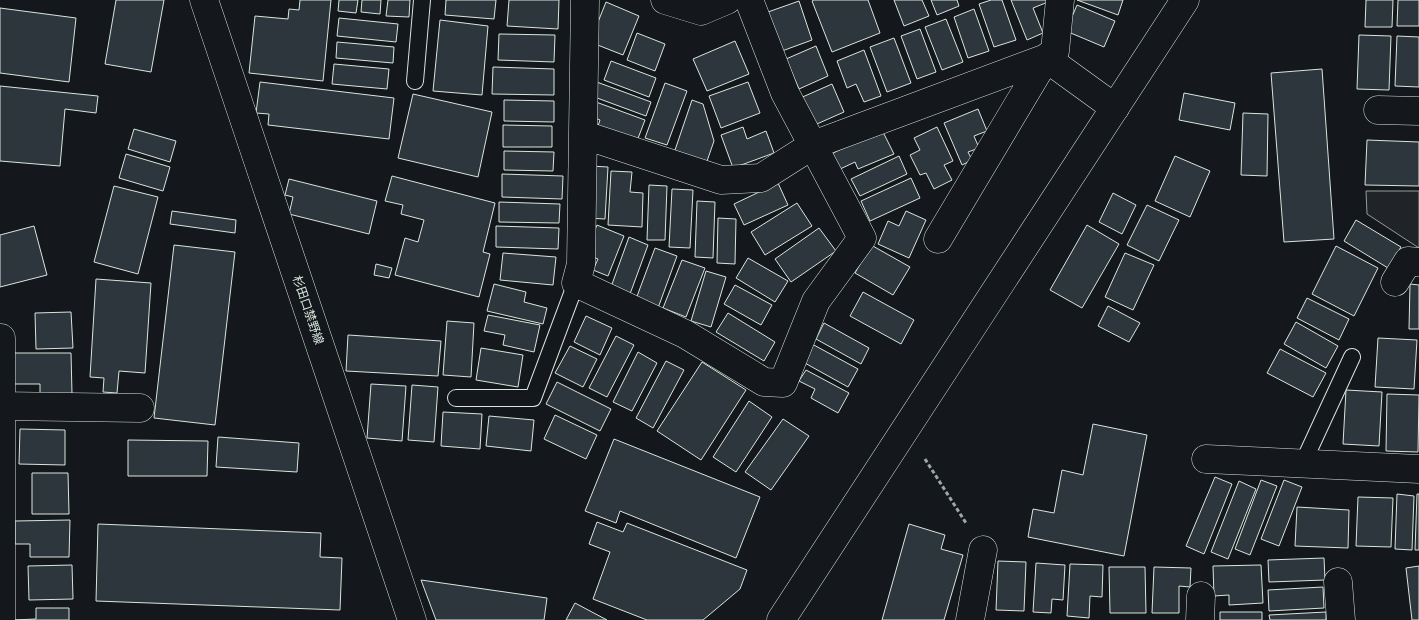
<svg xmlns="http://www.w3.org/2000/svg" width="1419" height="620" viewBox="0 0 1419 620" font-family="Raleway,'Noto Sans JP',sans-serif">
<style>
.green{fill:#202428;stroke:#939e99}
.building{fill:#2c363c;stroke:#d8e6dc}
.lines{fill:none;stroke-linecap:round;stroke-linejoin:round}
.service-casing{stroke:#d8e6dc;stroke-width:18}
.minor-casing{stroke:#d8e6dc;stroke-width:29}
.tertiary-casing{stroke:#d8e6dc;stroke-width:29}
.secondary-casing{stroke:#d8e6dc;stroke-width:29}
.path{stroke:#9da8a2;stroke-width:3;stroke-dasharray:4 2.5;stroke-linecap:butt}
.service{stroke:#14181c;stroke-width:16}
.minor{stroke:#14181c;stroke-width:28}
.tertiary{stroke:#14181c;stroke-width:28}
.secondary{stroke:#14181c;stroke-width:28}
.labels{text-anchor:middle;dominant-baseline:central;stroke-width:4;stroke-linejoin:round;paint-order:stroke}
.street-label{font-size:12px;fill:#d8e6dc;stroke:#14181c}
</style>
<rect width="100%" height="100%" fill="#14181c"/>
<path class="green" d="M1366,191H1419V248L1367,214Z"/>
<path class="building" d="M116,0H164L151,72L105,64Z
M300,0H331L323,81L249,73L255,16L288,19L289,9L299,10Z
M339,0H358L356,13L338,11Z
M362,0H381L380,14L361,12Z
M388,0H410L409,17L386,16Z
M446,0H496L494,19L445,15Z
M509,0H559L558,29L507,26Z
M814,0H868L880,33L832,52L812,1Z
M894,0H922L929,16L904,26Z
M931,0H957L959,6L937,15Z
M991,0H1002L1016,40L994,47L979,4Z
M1011,0H1047L1048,2L1033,8L1043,33L1027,40Z
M1077,0H1123L1118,15Z
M1366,0H1393L1392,27H1365Z
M1398,0H1419V26H1397Z
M799,1L812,40L782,51L768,12Z
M606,2L639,16L623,55L590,42Z
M1077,5L1115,21L1104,47L1066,31Z
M0,8L76,18L69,82L0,73Z
M974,9L989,51L968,58L954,17Z
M339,18L398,24L396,42L337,36Z
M946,19L963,62L942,70L925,27Z
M440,20L488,26L482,95L433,91Z
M920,29L936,72L917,79L901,36Z
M637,33L665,44L655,71L627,60Z
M499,34L555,35L554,62L498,60Z
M1359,35L1391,36L1389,90L1357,89Z
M1397,36L1419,37V87L1395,86Z
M894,38L911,83L887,92L870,47Z
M735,41L749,74L707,91L693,59Z
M337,42L394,47L393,63L336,58Z
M816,46L828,76L799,89L786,59Z
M864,50L881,96L864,102L856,84L847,88L837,61Z
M611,61L656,78L649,97L604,80Z
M334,64L389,69L387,89L332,84Z
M493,67L554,69V95L492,94Z
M1322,69L1334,239L1284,242L1271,73Z
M594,81L651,102L646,116L589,95Z
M260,82L394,98L389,139L268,125L269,114L256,113Z
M748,82L760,113L721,128L709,96Z
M665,83L687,91L667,145L645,138Z
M832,84L844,112L810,127L798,99Z
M0,86L98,96L96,113L65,109L60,166L0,161Z
M1184,93L1235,103L1230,130L1179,120Z
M413,94L492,112L478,177L398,158Z
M504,100L554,101V122L504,121Z
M692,100L703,104L714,141L706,164L674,153Z
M596,102L645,120L637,141L598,126L600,120L590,116Z
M978,109L987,131L974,136L979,148L968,152L972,160L962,165L944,123Z
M1243,113L1268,114L1267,176L1241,175Z
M503,125L552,126V147H503Z
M743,127L747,139L766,131L774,153L733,168L721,135Z
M937,127L953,161L944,165L952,180L934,189L926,173L920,175L910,155L920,150L914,138Z
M134,129L176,141L170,162L128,149Z
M882,130L894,154L858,169L855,162L838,170L831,154Z
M1367,140L1419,142V186L1365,185Z
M504,151L554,152L553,171L504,170Z
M126,154L170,167L163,191L119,178Z
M899,156L907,174L860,196L851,179Z
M1175,156L1210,171L1190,217L1155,201Z
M590,166L608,167L605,219L587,218Z
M611,171L632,172L630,192L643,193L642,227L608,225Z
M502,174L563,176L562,199L502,197Z
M392,176L495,203L483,252L490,254L479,297L395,275L405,238L418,242L424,220L401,214L403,205L385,201Z
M911,178L920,198L870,221L861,201Z
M289,179L377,201L369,234L289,214L293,197L285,195Z
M778,183L788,205L744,225L734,204Z
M649,185L667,186L665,240H647Z
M114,186L158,197L138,274L94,262Z
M672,189L693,190L690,248L669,247Z
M1113,193L1136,205L1122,234L1099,222Z
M697,201L715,202L713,258L695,257Z
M499,202L560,204L559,223L499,222Z
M797,203L812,226L765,255L751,232Z
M1147,205L1179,220L1159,261L1127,245Z
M172,211L236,220L235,233L170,224Z
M906,211L926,220L909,258L878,244L888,221L899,226Z
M718,218L736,219L735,264L717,263Z
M1356,220L1401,247L1388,268L1344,241Z
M597,225L624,236L608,276L593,270L598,259L585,254Z
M1087,225L1119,244L1082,308L1050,290Z
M34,226L47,275L0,287V235Z
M496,226L559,228L558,249L496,247Z
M819,228L836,251L791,282L775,259Z
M629,237L648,245L630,294L611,287Z
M174,245L235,252L215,425L154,418Z
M871,245L910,267L893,295L855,273Z
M1336,246L1378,268L1354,316L1312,294Z
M655,248L677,256L658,308L636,299Z
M503,253L556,257L553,285L500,280Z
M1125,253L1154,265L1133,310L1105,297Z
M748,258L788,281L775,302L736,278Z
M682,260L705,268L686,317L663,308Z
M376,264L392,268L389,278L374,275Z
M706,271L726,277L711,327L691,321Z
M96,279L151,283L145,373L119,371L117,393L103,392L104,378L90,377Z
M494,284L526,292L524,302L547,308L543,324L487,311Z
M1410,284L1419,285V329H1409Z
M735,285L772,305L761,325L724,304Z
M863,292L914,320L901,344L850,316Z
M1307,298L1349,319L1339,340L1297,318Z
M1108,306L1140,323L1129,342L1098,326Z
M71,312L73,348L36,349L35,313Z
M728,313L775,342L764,361L716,332Z
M488,315L540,325L534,352L503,345L505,335L484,331Z
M586,316L612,328L600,355L574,342Z
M447,321L474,323L471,377L443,375Z
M1296,322L1338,346L1326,368L1284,344Z
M824,323L869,348L861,364L816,339Z
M348,335L441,341L438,376L346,371Z
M616,336L634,345L607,397L589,388Z
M1378,338L1417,340L1414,389L1375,387Z
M812,344L858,369L848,387L803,362Z
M570,346L597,359L583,387L555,373Z
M481,348L523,355L518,387L476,380Z
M1280,349L1326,373L1313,397L1267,373Z
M638,352L657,363L632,411L613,402Z
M13,353H71L72,394H40V384H13Z
M666,361L684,370L653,428L636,418Z
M702,362L746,390L701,460L657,431Z
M806,370L849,393L838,413L811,398L815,389L799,381Z
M557,382L611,409L600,431L546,404Z
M371,384L406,386L402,441L367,438Z
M412,385L438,387L434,442L408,440Z
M1346,390L1382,392L1379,446L1343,444Z
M1387,394L1419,395L1418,452L1386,451Z
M749,401L772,417L736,472L713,457Z
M443,412L482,414L480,449L441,446Z
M555,415L597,435L586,459L544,439Z
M489,416L534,420L531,451L486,446Z
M783,419L809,436L771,490L745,472Z
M1093,424L1147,435L1124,556L1028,537L1033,509L1054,513L1062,470L1083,475Z
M20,429L65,430V465L19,464Z
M218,437L299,443L297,472L216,467Z
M614,439L760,497L736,558L620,511L616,523L585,511Z
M128,440L208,441L207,476H128Z
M32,473H68L69,514H32Z
M1215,477L1232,484L1204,554L1186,546Z
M1261,480L1277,486L1250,555L1235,549Z
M1284,480L1302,487L1279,546L1261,539Z
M1239,481L1256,489L1228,559L1211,552Z
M1397,494L1414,496L1412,550L1395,549Z
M1417,494H1419V550H1415Z
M1358,497L1393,498L1391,547L1356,546Z
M1297,507L1349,510L1348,548L1295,546Z
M70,520L69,557H30V544H15V521Z
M597,522L623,532L627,523L747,570L740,589L703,620H647L593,599L610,552L589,544Z
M98,524L321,533L320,557L342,558L340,610L96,601Z
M909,524L945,535L941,549L963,555L944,620H882Z
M1324,558L1325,580L1269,582L1268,560Z
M998,561L1026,562L1024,611L996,610Z
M1036,563L1065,565L1063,600L1052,599L1051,613L1033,612Z
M1070,564L1103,565L1102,597L1090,596L1089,618L1067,616Z
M72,565L73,599L29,600L28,566Z
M1261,565L1263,603L1229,605V595L1214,596L1213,566Z
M1419,566V620H1412L1406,568Z
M1109,567H1145L1146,613H1110Z
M1154,567L1191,568L1190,587L1179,586V613H1152Z
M421,580L547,598L544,620H436Z
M1323,587L1324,608L1269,611L1268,590Z
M575,603L607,620H566Z
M36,608H69V620H13L36,619Z
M1220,612H1262V620H1220Z
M1326,612V620H1270L1269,615Z"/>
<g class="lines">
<defs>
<path id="service" d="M415,81L422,0
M456,398H533L576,283
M1303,463L1352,357"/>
<path id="minor" d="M585,0L581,264L576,283L685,334L764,382L783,383L816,301L862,238L785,93L749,0
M665,0L701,11L727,0
M1378,110L1419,111
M584,135L721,180L761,178L813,145L1046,58L1115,108
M938,239L1046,58L1055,51L1060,0
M1395,282L1408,261L1419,262
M1,338V576
M1,406L140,408
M1206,459L1419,469
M0,576H1V620
M1338,582L1341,620
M970,620L983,550
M1200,620L1201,596"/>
<path id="tertiary" d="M781,620L1185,0"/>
<path id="secondary" d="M204,0L412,620"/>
</defs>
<use href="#service" class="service-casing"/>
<use href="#minor" class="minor-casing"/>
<use href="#tertiary" class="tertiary-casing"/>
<use href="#secondary" class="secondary-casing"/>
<path class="path" d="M925,459L966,523"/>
<use href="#service" class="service"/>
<use href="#minor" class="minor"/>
<use href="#tertiary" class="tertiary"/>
<use href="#secondary" class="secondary"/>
</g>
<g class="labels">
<g class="street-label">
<text transform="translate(308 310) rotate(71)">杉田口禁野線</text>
</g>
</g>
</svg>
